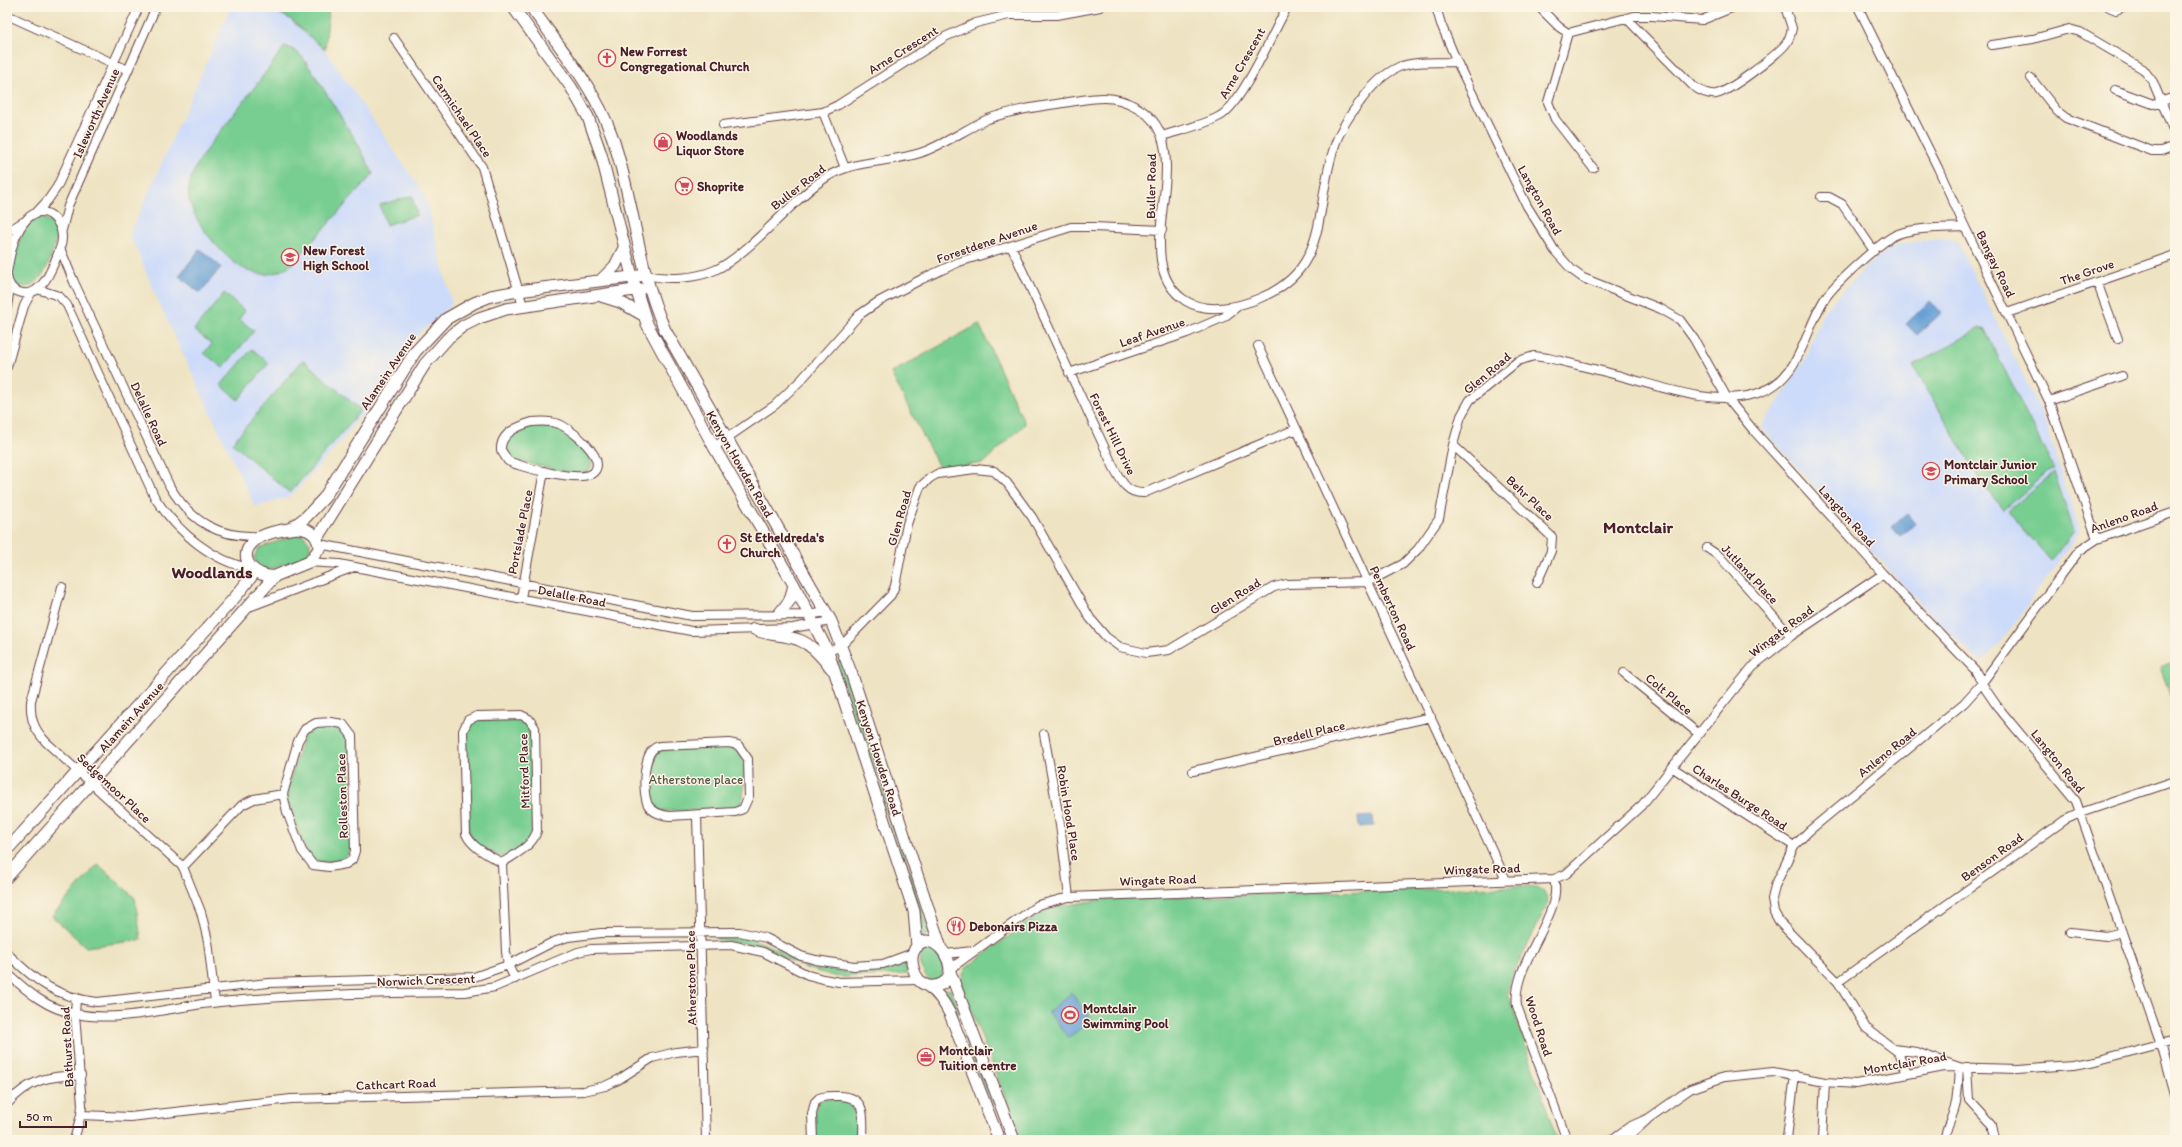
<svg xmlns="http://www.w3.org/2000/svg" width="2182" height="1147" viewBox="0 0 2182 1147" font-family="Itim,sans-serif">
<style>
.built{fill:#cddbfa}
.green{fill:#78ce91;stroke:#61765e}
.water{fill:#67a0d6;stroke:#586080}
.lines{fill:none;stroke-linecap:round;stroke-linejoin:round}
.street-casing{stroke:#633c42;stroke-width:10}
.secondary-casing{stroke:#633c42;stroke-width:13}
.street{stroke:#fff;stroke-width:8}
.secondary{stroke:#fff;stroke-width:11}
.labels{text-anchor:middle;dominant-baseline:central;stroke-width:3;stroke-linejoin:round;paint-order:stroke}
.street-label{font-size:13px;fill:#4a1f2b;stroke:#fcf5e5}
.poi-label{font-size:13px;font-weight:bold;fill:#4a1f2b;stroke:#fcf5e5;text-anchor:start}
.park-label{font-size:13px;fill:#58544a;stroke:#fcf5e5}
.district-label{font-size:17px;font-weight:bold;fill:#4a1f2b;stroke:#fcf5e5}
</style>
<rect width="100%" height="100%" fill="#fcf5e5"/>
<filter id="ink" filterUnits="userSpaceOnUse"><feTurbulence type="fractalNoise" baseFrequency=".025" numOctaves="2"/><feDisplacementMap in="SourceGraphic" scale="8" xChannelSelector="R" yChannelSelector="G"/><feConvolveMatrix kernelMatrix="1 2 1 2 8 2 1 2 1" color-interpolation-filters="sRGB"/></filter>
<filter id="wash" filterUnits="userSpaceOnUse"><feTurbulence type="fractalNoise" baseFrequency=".012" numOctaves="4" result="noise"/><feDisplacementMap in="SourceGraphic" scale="16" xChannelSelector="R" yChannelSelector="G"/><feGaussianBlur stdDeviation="0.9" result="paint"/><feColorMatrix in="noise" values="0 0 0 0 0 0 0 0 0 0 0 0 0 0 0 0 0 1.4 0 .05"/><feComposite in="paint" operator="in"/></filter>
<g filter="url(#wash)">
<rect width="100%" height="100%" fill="#eee3c2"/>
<path class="built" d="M231,7H267L290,19L325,50L425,196L452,304L414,338L363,416L361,415L337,446L294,493L286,498L255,507L159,303L130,234Z
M1938,239L1957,241L2041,411L2080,531L1999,645L1982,661L1975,658L1910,593L1761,427L1791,382L1808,354L1823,312L1837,297L1866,267L1890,248L1901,244Z"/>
<path class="green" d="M267,7H329L325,50L290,19Z
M285,46L294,50L302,57L314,74L358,144L373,174L293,263C274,278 256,278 235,263C217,249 185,213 189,188C193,161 216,138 232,116C250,93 268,70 285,46Z
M412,196L417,215L386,225L380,205Z
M37,218C48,217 56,224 57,235C53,252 44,288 23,287C18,285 13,283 12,277C10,263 23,223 37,218Z
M224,293L245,311L239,319L254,331L223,368L204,353L212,344L194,330Z
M979,324L1025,424L984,463L940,469L891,373Z
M1980,328L1985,330L2054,470L2048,471L2004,510L1985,487L1913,366Z
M252,349L269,363L238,400L221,385Z
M303,360L361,410L290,493L232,443Z
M533,426C542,425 550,425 558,428C572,433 601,456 588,472L575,474L509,459L505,454V442L515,433Z
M2054,472L2074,531L2051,561L2008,511Z
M299,534L304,536L310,543L309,553L305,557L269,570H265L257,565L254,557L259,548Z
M838,661H841L930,934L922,936L919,911L836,662Z
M2175,661V707L2160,667Z
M520,719L527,724L531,736L534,830C529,842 514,856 500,857L476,843L469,833L466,732L470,724L477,720Z
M321,726C334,726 344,727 349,741L351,848L345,858C335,864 316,864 308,856L286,800L287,791L303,737L313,727Z
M732,747C736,749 739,751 741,755C747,764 745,799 739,808L734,810L660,811L652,805C649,794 645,762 653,754C662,744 717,747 732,747Z
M98,864L135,898L141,940L86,947L52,916Z
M1529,886C1539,887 1547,891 1548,903L1510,980L1508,993L1557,1140H1022L962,987L961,979L966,968L1040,913L1061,906L1106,899Z
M739,935C764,941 783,954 806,963C837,975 875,976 904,961L908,974L844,977L833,976L806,968L761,946L716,939L718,936Z
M927,949L935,951L944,966L942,976C928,991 918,966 921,954Z
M946,989L951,990C954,998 960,1007 956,1016L942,994Z
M968,1038L992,1097L993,1103L991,1106L965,1039Z
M824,1098L853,1101L859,1107L860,1140H815L814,1117L817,1104Z"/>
<path class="water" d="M200,249L221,267L200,293L179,276Z
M1930,301L1941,313L1917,335L1906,324Z
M1907,514L1915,524L1900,536L1892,527Z
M1373,816L1374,826L1359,827L1358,817Z
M1071,993L1092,1019L1069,1038L1048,1012Z"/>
</g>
<g filter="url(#ink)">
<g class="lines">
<defs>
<path id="street" d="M1436,7L1441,24L1457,62L1527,206L1555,251L1572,270L1583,278L1661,309L1680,320L1694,339L1727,398L1754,431L1883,574L1975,670L1986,690L1997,706L2076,801L2161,1044L2175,1095
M1539,7L1559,27L1568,33L1634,16H1652L1702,20L1734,7
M1858,7L1938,168L1964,225L2049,401L2097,539
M2109,7L2116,10L2123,7
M7,15L128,70
M1626,18L1693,86C1700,91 1708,95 1716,94C1729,92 1775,56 1785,45C1789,40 1791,34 1792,28L1785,7
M1568,33L1548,102L1555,119L1593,168
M394,38L482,167L523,306
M1992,45L2033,39L2069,29L2080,32L2143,69L2153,82L2175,134
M2031,78L2057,111L2066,118L2152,151H2161L2175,146
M2115,90L2153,104L2175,97
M823,112L845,168
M723,125L823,112L838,105L945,37L976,23L1009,15H1057L1100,7
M1162,136C1180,130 1202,126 1220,116C1241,105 1274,31 1287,7
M1821,197H1829L1842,204L1874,251
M35,214L48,200L57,187L139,7
M62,230L68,206L156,7
M7,232L23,222
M1011,246L1114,468C1121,481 1127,494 1144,493L1296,429
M60,248L74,282L170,487C192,523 219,538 261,536
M7,272C10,255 14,232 27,219C46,199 69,226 60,248C54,264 42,301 19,292C12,290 8,283 7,276
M646,275C667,280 695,279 715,270C739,260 776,220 796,202C808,191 820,180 834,173C860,160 892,162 920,153C944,145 965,129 988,119C1012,110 1038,107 1063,103C1077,101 1090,98 1104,98C1116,98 1128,102 1138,108C1205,147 1122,261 1186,301C1207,314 1239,307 1260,298C1331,269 1314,207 1334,148C1339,131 1349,116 1360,102C1370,88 1383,74 1399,67C1417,60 1439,63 1457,62
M2097,282L2118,339
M37,289L59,296L67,305L155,498C178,532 211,561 252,569
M7,307L10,286
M2007,313L2175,255
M1258,346L1506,880
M7,367L24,306L31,293
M1069,373L1187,333L1224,317L1238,306
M2049,401L2122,376
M532,422C541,421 551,421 559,424C571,429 607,457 594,472C584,484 521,467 508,461L501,450C500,434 518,426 532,422Z
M1453,445L1552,537L1551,551L1537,583
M714,447L775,405L801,380L859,315L878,302L922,279L959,262L1071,227H1093L1162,230
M319,544L692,616L809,615L826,612
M1707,548L1719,556L1791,636
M309,562L339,564L691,631L793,628L831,621
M62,587L31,701C30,719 34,729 46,742L183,867L201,912L208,941L215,1002
M521,598L544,471
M249,607L354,567
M824,653L841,646L891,595L895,586L907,524L920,487L930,478L937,474L975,469L994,471L1007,483L1032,517L1090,618L1106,637L1120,647L1146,653L1169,650L1274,587L1287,584L1368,582L1403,564L1418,549L1439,519L1453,445L1461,416L1470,400L1518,361L1534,356L1548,358C1573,364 1599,370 1624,377C1665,388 1712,406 1755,394C1800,382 1803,334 1824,300C1833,285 1883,239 1898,234C1919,227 1943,228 1965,227
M1624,673L1699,734
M521,715L529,719L535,728L537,831C532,847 515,854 502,863C489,855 472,848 466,834L463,731L468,720L477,716Z
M316,723L331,722L343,724L352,736L355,851L352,860L346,864L329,867L313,865L302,851L287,812L283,794L298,741L305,729Z
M1044,734L1060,824L1069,897
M729,743L738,745L748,759L749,796L743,809L735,812L670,816C661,815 653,813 648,805C642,793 642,748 660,746Z
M1673,768L1794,846
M1193,771L1431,717
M697,815L706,1140
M502,863L506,952L508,965L515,979
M183,867L242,805L254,799L283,794
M1554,879C1564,915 1511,963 1517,1006L1567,1140
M2070,932L2106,936L2122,932
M7,953C35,981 56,997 97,1002L268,983L474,977L508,965L553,942L568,937L601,933L740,932L766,938L801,956L816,960L854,966L883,964L913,953
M946,954L973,951
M950,969L1038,905L1069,897L1554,879L1566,874L1642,805L1753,666L1791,636L1883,574
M7,973C28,992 47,1009 76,1014C123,1023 173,1006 220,1002C301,994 383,993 465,992L495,987L578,952L591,949L731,945L763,952L808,975L823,979L839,982L918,980
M1838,982L2065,820L2080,813L2175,781
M1894,1049L1916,1052L1959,1067C1958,1080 1958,1094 1955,1107C1952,1119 1945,1127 1945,1140
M1967,1067L1969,1100L1992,1125L1995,1140
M1907,1074L1898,1052L1866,1028L1838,982L1780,923L1774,912L1772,899L1775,886L1794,846L1809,831L1964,703L1982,683L2079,551L2097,539L2175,512
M7,1092L13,1098
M7,1104C30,1079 48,1076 81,1075
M81,1115L130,1117L291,1099L584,1091L605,1086L618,1080L652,1058L676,1052L704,1049
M1787,1138L1795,1075
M74,1140L81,1115L82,1105L75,1014L76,999
M813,1140L812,1114L815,1102L819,1098C826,1095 832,1096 840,1096C868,1097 863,1119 863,1140
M1611,1140L1629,1127L1649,1118L1690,1089L1724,1077L1773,1072L1825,1082L1856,1084L1944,1067L2017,1069L2072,1065L2095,1061L2175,1040
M1625,1140L1647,1120
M1822,1140L1825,1082"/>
<path id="secondary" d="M513,7L571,87L588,117L601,154L632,276L647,324L714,447L794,585L828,652L914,911L917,947
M531,7C560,48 595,88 612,136C634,199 637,268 665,330L831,621L852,675L940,945
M601,280L615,266L624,248
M601,296L620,302L643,315
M298,528C310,529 319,536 319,549L309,562L275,576C257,578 236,560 252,543C261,533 284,529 298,528Z
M290,529L306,517L324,498L415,352L446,319L474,303L491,296L518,291L639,276
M317,538L425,364L448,338L463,326L479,318L506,309L641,289
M779,614L790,600L794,585
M754,629C768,636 784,634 799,640C813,645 822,658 832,669
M7,850L237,595L255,572
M7,877L275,576
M950,972L1014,1140
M929,986C941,987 949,982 950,969C948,947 923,928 913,953C910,961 914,974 919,980C921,984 926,984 929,987C938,993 945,1004 950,1014L999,1140"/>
</defs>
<use href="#street" class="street-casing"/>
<use href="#secondary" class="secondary-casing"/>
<use href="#street" class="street"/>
<use href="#secondary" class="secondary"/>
</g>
</g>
<defs>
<symbol id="church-ring" viewBox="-11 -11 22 22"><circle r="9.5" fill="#fcf5e5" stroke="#d1495b" stroke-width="1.5"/><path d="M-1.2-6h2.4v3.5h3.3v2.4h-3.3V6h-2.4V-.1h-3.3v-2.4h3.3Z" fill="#d1495b"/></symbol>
<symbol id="shop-ring" viewBox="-11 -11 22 22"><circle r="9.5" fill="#fcf5e5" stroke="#d1495b" stroke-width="1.5"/><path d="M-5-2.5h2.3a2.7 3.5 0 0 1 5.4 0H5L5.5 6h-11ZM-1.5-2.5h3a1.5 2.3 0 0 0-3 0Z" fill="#d1495b"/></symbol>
<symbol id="supermarket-ring" viewBox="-11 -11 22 22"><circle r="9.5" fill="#fcf5e5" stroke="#d1495b" stroke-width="1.5"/><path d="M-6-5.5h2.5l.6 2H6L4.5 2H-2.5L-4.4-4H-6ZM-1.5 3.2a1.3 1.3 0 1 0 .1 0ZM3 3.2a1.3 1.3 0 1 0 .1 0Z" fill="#d1495b"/></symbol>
<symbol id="school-ring" viewBox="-11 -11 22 22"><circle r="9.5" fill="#fcf5e5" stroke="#d1495b" stroke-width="1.5"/><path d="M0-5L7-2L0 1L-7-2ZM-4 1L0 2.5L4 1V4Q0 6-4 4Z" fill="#d1495b"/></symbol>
<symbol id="restaurant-ring" viewBox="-11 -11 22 22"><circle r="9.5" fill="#fcf5e5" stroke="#d1495b" stroke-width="1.5"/><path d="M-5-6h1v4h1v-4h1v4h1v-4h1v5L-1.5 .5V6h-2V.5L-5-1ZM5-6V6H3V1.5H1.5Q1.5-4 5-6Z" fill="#d1495b"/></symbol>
<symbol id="stadium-ring" viewBox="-11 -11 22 22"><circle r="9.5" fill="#fcf5e5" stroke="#d1495b" stroke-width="1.5"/><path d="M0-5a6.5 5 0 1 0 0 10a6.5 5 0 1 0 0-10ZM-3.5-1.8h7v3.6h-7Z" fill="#d1495b"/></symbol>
<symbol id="office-ring" viewBox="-11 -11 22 22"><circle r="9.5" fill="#fcf5e5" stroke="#d1495b" stroke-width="1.5"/><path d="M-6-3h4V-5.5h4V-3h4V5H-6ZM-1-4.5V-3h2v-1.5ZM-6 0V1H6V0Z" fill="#d1495b"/></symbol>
</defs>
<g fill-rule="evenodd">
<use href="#church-ring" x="597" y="48" width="20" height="20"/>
<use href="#shop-ring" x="653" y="132" width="20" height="20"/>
<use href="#supermarket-ring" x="674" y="176" width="20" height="20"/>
<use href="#school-ring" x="280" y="247" width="20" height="20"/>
<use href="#school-ring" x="1921" y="461" width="20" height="20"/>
<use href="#church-ring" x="717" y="534" width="20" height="20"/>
<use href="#restaurant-ring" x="946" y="916" width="20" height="20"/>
<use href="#stadium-ring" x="1060" y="1005" width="20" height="20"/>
<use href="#office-ring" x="916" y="1047" width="20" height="20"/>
</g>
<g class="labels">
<g class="street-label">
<text transform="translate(903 50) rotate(-32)">Arne Crescent</text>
<text transform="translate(1242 63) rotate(-60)">Arne Crescent</text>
<text transform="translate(96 113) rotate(-66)">Isleworth Avenue</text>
<text transform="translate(462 116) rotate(56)">Carmichael Place</text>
<text transform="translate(1151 186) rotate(-89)">Buller Road</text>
<text transform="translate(798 187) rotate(-38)">Buller Road</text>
<text transform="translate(1540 200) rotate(61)">Langton Road</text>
<text transform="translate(987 242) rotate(-19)">Forestdene Avenue</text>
<text transform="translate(1996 264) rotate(64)">Bangay Road</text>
<text transform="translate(2087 272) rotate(-19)">The Grove</text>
<text transform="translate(1152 332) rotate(-19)">Leaf Avenue</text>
<text transform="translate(388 371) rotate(-56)">Alamein Avenue</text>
<text transform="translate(1487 373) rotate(-40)">Glen Road</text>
<text transform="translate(149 414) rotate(65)">Delalle Road</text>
<text transform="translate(1113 434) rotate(64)">Forest Hill Drive</text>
<text transform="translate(740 464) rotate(60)">Kenyon Howden Road</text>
<text transform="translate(1530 498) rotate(43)">Behr Place</text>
<text transform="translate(1847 516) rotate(48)">Langton Road</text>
<text transform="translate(2124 517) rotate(-20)">Anleno Road</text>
<text transform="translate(899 518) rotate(-74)">Glen Road</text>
<text transform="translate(520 532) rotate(-79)">Portslade Place</text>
<text transform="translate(1750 574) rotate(47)">Jutland Place</text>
<text transform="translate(572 596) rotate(11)">Delalle Road</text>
<text transform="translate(1235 596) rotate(-32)">Glen Road</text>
<text transform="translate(1393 608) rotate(65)">Pemberton Road</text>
<text transform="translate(1781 631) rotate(-37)">Wingate Road</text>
<text transform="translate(1669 694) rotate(40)">Colt Place</text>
<text transform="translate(131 717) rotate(-48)">Alamein Avenue</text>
<text transform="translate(1309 733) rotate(-13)">Bredell Place</text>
<text transform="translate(1887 752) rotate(-39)">Anleno Road</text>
<text transform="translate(879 758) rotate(72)">Kenyon Howden Road</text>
<text transform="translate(2058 761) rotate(51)">Langton Road</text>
<text transform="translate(524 771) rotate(-92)">Mitford Place</text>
<text transform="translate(114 788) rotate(43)">Sedgemoor Place</text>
<text transform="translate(342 796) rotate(-92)">Rolleston Place</text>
<text transform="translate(1740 797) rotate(33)">Charles Burge Road</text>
<text transform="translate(1069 813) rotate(81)">Robin Hood Place</text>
<text transform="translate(1992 857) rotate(-36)">Benson Road</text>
<text transform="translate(1482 869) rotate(-2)">Wingate Road</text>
<text transform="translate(1158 880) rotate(-2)">Wingate Road</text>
<text transform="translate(691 978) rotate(-91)">Atherstone Place</text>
<text transform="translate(426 980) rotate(-2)">Norwich Crescent</text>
<text transform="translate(1539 1026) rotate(72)">Wood Road</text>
<text transform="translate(67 1047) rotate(-93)">Bathurst Road</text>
<text transform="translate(1905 1063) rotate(-10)">Montclair Road</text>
<text transform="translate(396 1084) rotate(-2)">Cathcart Road</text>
</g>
<g class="poi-label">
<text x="620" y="51">New Forrest<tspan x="620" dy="15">Congregational Church</tspan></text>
<text x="676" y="135">Woodlands<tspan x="676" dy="15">Liquor Store</tspan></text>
<text x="697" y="186">Shoprite</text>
<text x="303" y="250">New Forest<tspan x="303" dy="15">High School</tspan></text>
<text x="1944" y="464">Montclair Junior<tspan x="1944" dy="15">Primary School</tspan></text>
<text x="740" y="537">St Etheldreda's<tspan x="740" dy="15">Church</tspan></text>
<text x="969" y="926">Debonairs Pizza</text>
<text x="1083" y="1008">Montclair<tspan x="1083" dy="15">Swimming Pool</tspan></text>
<text x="939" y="1050">Montclair<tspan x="939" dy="15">Tuition centre</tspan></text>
</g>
<g class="park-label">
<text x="696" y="779">Atherstone place</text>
</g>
<g class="district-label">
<text x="1638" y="527">Montclair</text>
<text x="212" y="572">Woodlands</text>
</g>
</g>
<rect width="2182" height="1147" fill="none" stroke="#fcf5e5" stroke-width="24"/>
<path d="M20 1121v6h66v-6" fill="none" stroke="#4a1f2b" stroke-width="2"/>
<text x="26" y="1121" font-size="12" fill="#4a1f2b" stroke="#fcf5e5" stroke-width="3" paint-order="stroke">50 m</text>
</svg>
